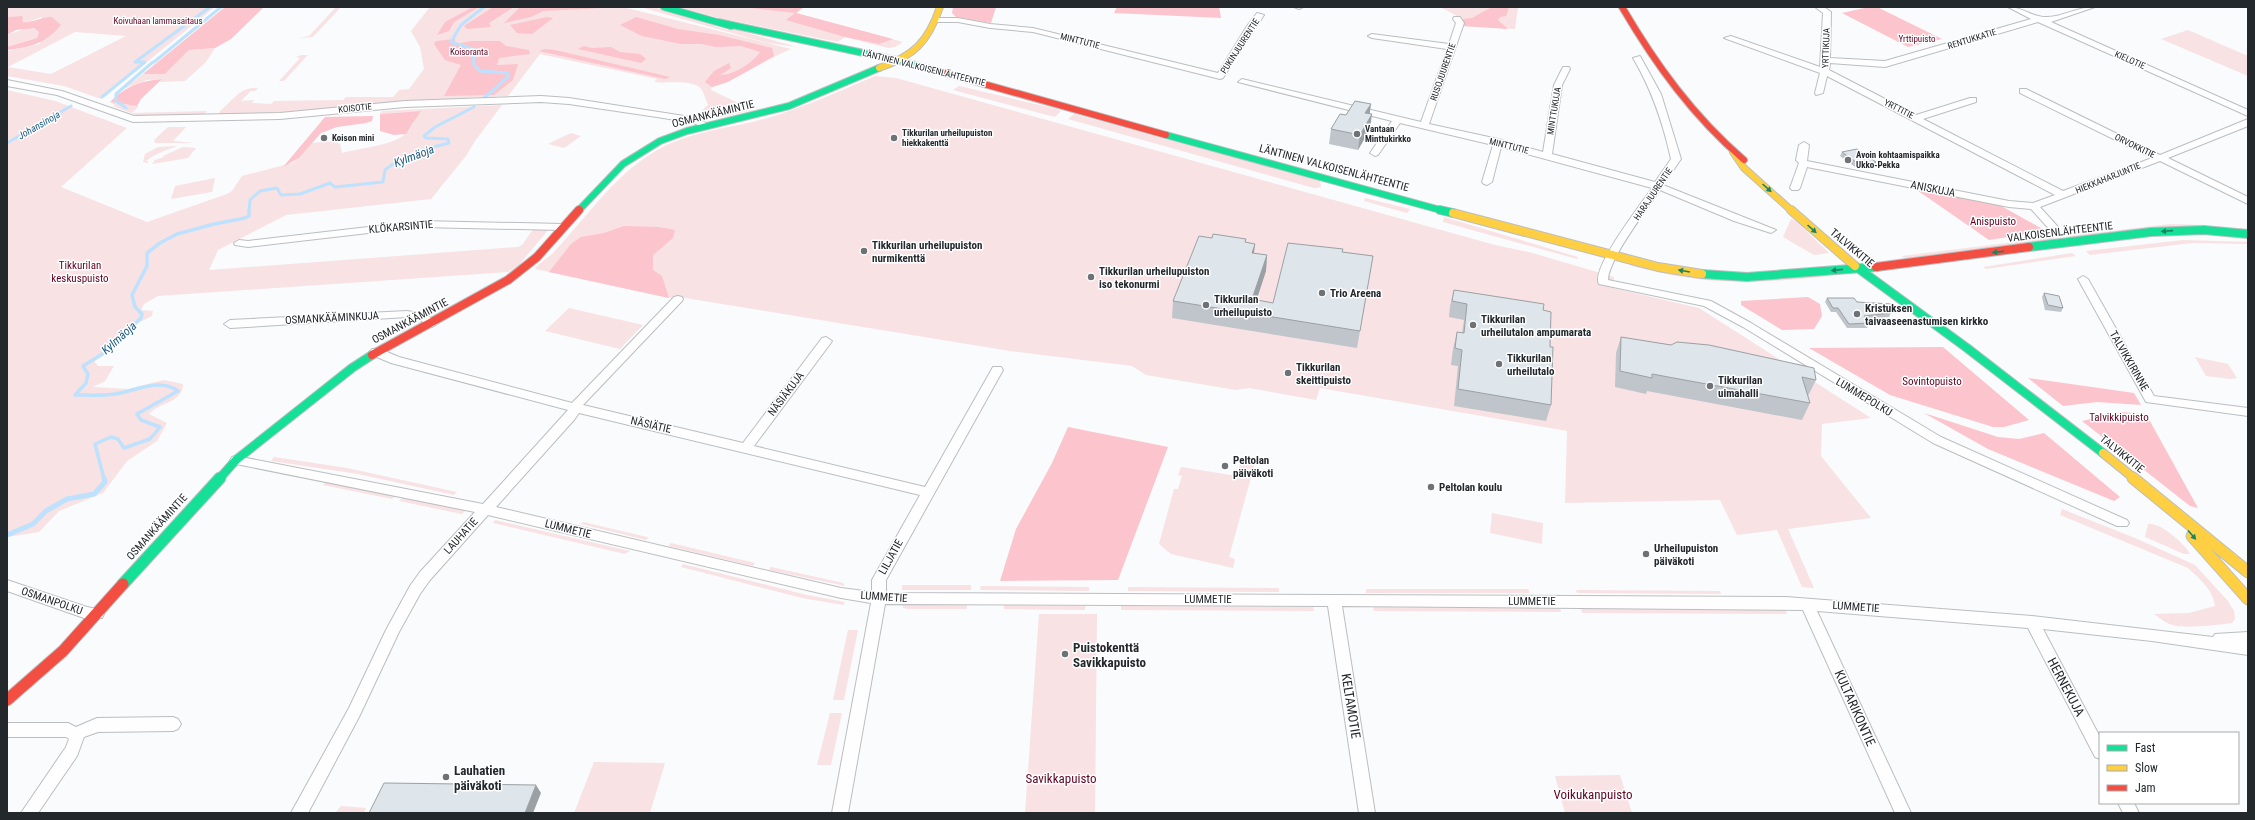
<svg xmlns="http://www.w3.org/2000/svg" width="2255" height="820" viewBox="0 0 2255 820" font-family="'Roboto Condensed',sans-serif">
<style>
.green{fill:#f8e2e4;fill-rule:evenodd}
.forest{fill:#fcc4cc}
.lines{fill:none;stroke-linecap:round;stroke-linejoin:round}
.stream-far2{stroke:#bee2fd;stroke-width:3}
.stream-far1{stroke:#bee2fd;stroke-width:3.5}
.stream{stroke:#bee2fd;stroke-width:5}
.street-casing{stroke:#bbbec1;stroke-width:2}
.fast-far2-casing{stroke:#bbbec1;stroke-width:8}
.fast-far1-casing{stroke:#bbbec1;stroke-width:10}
.fast-casing{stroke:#bbbec1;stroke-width:13}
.slow-far2-casing{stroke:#bbbec1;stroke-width:8}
.slow-far1-casing{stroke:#bbbec1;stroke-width:10}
.slow-casing{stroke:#bbbec1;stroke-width:13}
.jam-far2-casing{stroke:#bbbec1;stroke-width:8}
.jam-far1-casing{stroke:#bbbec1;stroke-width:10}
.jam-casing{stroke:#bbbec1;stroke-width:13}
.street{fill:#fefeff;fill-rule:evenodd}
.fast-far2{stroke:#16e098;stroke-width:6}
.fast-far1{stroke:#16e098;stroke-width:8}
.fast{stroke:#16e098;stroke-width:11}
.slow-far2{stroke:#ffcf43;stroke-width:6}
.slow-far1{stroke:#ffcf43;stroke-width:8}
.slow{stroke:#ffcf43;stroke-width:11}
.jam-far2{stroke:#f24e42;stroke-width:6}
.jam-far1{stroke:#f24e42;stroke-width:8}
.jam{stroke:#f24e42;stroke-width:11}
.wall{fill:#bfc5ca}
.shaded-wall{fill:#9ba0a4}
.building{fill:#dee5eb;stroke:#9ba0a4}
.oneway{fill:#1c8462}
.poi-dot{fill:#6e7275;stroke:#fff;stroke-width:1.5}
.labels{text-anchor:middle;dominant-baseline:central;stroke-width:3;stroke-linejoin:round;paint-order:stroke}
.far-park-label{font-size:9px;fill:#61021f;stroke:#fff}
.far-street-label{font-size:9px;fill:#23282d;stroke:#fff}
.far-poi-label{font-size:9px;font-weight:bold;fill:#23282d;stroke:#fff;text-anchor:start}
.far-water-label{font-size:10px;font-style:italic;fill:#195b84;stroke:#fff}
.street-label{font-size:11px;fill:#23282d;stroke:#fff}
.park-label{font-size:11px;fill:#61021f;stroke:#fff}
.poi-label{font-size:11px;font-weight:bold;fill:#23282d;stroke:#fff;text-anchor:start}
.water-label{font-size:12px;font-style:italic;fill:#195b84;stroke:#fff}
.near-poi-label{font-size:13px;font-weight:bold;fill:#23282d;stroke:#fff;text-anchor:start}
.near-street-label{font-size:13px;fill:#23282d;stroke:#fff}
.near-park-label{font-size:13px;fill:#61021f;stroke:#fff}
</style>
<rect width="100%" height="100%" fill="#f9fbfc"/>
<path class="green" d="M7,7H215L101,99L64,86L7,76V51L40,44L41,17L27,23L21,22L22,16L7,17ZM75,32L126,36L51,74L8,67Z
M336,7H341L313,37L299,38L309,36Z
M430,7H623L791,49C764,60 740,79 712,87L711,90L753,110L722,117L697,115L708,105C706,100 704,94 702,90C695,78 665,84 654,82L657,79L540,54L508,96L401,101L280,114L219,115L220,111C232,102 240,86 258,88L255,91H251L234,108L241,101L254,100L252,103L271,104L274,101L343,100L346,97H393L399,90L409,89L424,69L420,47L411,31Z
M640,7H654L716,25L714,26L727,30L730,28L797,47L768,43Z
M678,7H804L796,13L903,42L895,47L888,48L845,37L838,42L719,18Z
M1440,7H1518L1515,29L1462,26L1463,19Z
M27,28H34L39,32L37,38L7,47V35Z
M2188,30L2248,56V76L2161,39Z
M215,48L205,63L185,81L159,82L162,79L147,80L123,89L143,74H165L189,50Z
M301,55H308L284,81H288H272H279L300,58L296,57Z
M875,76L896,78L1495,245L1529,252L1614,277L1613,288L1699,308L1871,418L1822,424L1821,456L1871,518L1788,529L1814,588L1802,587L1777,530L1737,535L1720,500L1565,503L1567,431L1320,388L1316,400L1249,388L1236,390L1146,375L1132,366L1010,351L679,297L669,298L535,269C540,262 547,259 553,253C588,216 618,169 665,146C695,131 731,128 764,119C802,108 838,92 875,76Z
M959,86L1057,109L1061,111L1055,117L953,90Z
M7,90L55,101L127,128L61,187L147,222L227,194L232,191L242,176L292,163L299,158L312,143L334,141L340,144L342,153C360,148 390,146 404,135C411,130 416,119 420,111L380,114L382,111L502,105L475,141L466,156L431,199L286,215L218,250L209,270L518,247L522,245L534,228L549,229L518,266L508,272L158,296L144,304L141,310L153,311L152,316L134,325L107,353L94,361L98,366H114L105,381L93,387L128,389L164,380L183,384C183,403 159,402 149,414L167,423L157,441L127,461L103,493L59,511L39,532L7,537Z
M110,102L139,106L132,113L207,111L204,115H136L113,106L115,105Z
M1074,114L1320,181L1321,187L1314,188L1068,119Z
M168,127H186L173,141L194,143H155L154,140Z
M571,133L581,136L564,148L548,144Z
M177,146C165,151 156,153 146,161L149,162L147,163L143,162L145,154L158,147Z
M183,147L196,148L188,158L152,164L155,160L164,157L163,156Z
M215,178L212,192L171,199L175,186Z
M1365,198L1410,209L1407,213L1364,201Z
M1444,217L1578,257L1577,259L1443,222Z
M1791,219L1796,221L1829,253L1814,255L1783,237Z
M2170,224L2208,225L2071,239L2068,236Z
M2053,237L2057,241L1905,259L1902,256Z
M2183,240L2248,242V244L2192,243L2090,255L2086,251Z
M2072,253L2076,256L1986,269L1983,267Z
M1628,264L1760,281L1826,274L1828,276C1769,283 1712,286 1654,271C1646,269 1634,268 1628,264Z
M569,308L643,325L620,349L545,331Z
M2195,357L2228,364L2237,378L2230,379L2206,376Z
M274,457L347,468L457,492L454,495L358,474L271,461Z
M1241,461L1255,463L1229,557L1235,559L1233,568L1171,554L1159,544L1174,489H1178L1182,476L1178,475L1181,467L1237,476Z
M325,482L395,496L392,499L323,485Z
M403,497L462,510L465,511L462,514L399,501Z
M2062,509L2135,538L2195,565L2228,601L2234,611L2235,619L2232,623C2217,625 2190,628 2176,626C2167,624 2161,619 2154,614L2189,613L2215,606C2213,590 2200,579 2188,568L2060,515Z
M1492,513L1543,523L1542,544L1490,533Z
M495,520L630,551L625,554L493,523Z
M583,522L647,537L648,538L646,540L581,524Z
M2148,524C2160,522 2185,544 2190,554H2184L2145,537Z
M671,543L755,563L753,566L668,546Z
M683,564L807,595L845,602L843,605L802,598L681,567Z
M771,567L843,583L845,586L769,570Z
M902,585H971V590H902Z
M981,586L1089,587V591L980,590Z
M1128,587L1279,588V592L1128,591Z
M1366,589H1528L1530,593H1366Z
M1576,590L1720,591L1721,594L1577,593Z
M903,605H967V609H908L903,608Z
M1004,605L1085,606V610L1004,609Z
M1121,606L1313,607L1314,611L1121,610Z
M1373,607L1560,608L1561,612L1374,611Z
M1581,608L1785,609L1787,614L1582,613Z
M1039,614H1097L1095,813H1025Z
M848,630H858L844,700H833Z
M830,713H842L831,765H817Z
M594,762L665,763L650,813H574Z
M1620,775L1632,813H1565L1555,776Z
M341,806L366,808L364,813H335Z"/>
<path class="forest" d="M225,7H264L231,39L215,48L189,50L165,74H143Z
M473,7H479L454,22L449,31L437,35L445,22Z
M493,7H514L489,23L491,27L467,29L464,26Z
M520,7H624L543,11L531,17L504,23Z
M742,7H804L796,13L893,39L879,44L845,37L786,20L795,13Z
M953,7H996L991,23L956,17L952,13Z
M1117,7H1219L1221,18L1114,13Z
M1492,7H1509L1506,16L1500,17L1498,20L1508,29L1462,26L1463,19L1472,18Z
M1869,7H1877L1942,39L1908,47L1842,13Z
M22,16L23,18L22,22C29,24 41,17 52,17L61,25C45,44 31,47 7,50V47L37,38L39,32L34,28L16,30L7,35V17Z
M547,17L553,18L532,34L517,33L510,25Z
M636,17L678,29L719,35L772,48L774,56L728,82L712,87L705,82L714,71L729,63L731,68L720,75C734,75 751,64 760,52L741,46L716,47L702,44H681L642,36L620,25Z
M455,39V44L472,41H500L506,46L529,50L530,54L499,58L497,65L518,64L513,80L494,95L444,96L461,65L445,60L434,44L436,41Z
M584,46L592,48L611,47L620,52L640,54L646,59L641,63L578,49Z
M545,49L555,50L670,77L665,79L539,51Z
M162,79L141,99L137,106L110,102C126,86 140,81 162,79Z
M421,111L406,134L394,135L380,131V114Z
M373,116L372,121L366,123L337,127L321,133L299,158L283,167L325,117Z
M1911,186L1994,202L2046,231L1989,240Z
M624,226L659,227L675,230L673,238L653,255V270L662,276L669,298L549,272L571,244L581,237L604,233Z
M1808,297L1820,304L1822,316L1814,329L1782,330L1741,305V301Z
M1943,347L2029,420L2004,427H1993L1890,395L1809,348Z
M2028,378L2134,393L2141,405L2097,402L2063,406Z
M2121,412L2146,414L2198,508L2190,506L2082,421Z
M1924,413L1998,437L2019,439L2044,433L2120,497L2114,501L1988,449Z
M1068,427L1168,447L1118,580L1000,581L1016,529L1052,463Z"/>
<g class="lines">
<path class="stream-far2" d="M154,62L221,7
M102,97L145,62H135L210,7
M483,99L508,77V73L480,71L474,65L473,49L451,42L461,25L484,7
M126,108L116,101V94L153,62
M7,143L71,106
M249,211L250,200L260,191L277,188L281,195L300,194L330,183L335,187L383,182L385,170L393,164L415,155L425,149L449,143L448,139L426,138L424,136L435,127L474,107"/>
<path class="stream-far1" d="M104,479L95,444L111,437L118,439L124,448L150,439L160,427L141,420L137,414L178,391C160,377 135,391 115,394C102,396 88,395 75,395L86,383L88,374L83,366L104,353L141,318L142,314L135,307L132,295L147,266V253L160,243L177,234L214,224L245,218L249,216V210"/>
<path class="stream" d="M7,535L33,524L46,511L67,499L94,494L105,482L104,478"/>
<defs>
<path id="street" d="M1294,7H1303L1299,9Z
M1815,7H1824L1831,12L1830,58L1885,61L2031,19L2008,7C2023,7 2033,18 2047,17C2062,17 2077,7 2095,7L2051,22L2248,110V116L2038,22L1885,67L1830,63L1829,70L1916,115L1970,98H1976V102L1923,119L2063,191L2152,158L2020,93V89H2026L2160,155L2248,119V126L2168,158L2248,197V204L2160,161L2040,207L2059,228L2054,231L2050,230L2031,209L2009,207L1807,167L1800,188L1798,190H1792L1790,188L1799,163L1796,160L1799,145L1804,142L1809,145L1807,161L2009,201L2033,203L2055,195L1827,76L1823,93L1816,95L1815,93L1820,73L1724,38L1731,36L1820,67L1823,13Z
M1257,13L1264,15L1223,78L1220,79L1033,32L990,28L958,22H937L933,20L937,18H958L990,24L1033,28L1218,73L1247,26Z
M1454,17H1460L1464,23L1429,124L1498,139L1543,152L1554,85L1563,67H1569L1570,69L1562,85L1552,154L1655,182L1671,159C1663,123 1652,90 1633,58L1640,56L1661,94L1681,159L1663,185L1776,230L1771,233L1734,221L1660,190C1647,209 1608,260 1608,280L1711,301L1751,323L1941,437L2127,520L2129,523L2127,526H2117L1933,443L1743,327L1704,306L1599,284C1590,269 1642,203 1652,188L1501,147L1492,182L1487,185L1484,184L1482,182L1493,145L1400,123L1378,155L1375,156L1370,153L1392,121L1238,82L1242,79L1421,122L1447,49L1372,38L1368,36L1372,34L1449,44L1456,23L1453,19Z
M7,80L62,91L134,116L280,113L405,101L541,96L569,98L697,118L711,126L706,129L694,123L657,117L569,104L541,102L405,107L280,119L133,122L57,95L7,86Z
M420,221L563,224L568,227L563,230L420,227L248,247L235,245L234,243L239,240L248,241Z
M2083,276L2088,279L2154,396L2248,408V416L2146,402L2078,279Z
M678,296L682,297L683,299L682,301L583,405L743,443L822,338L826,337L832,341L830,344L754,446L925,487L993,367H1001L1003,370L886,580V593L1786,597L2032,616L2213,637L2215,634L2248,632V655L2152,641L2043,629L2100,737V759L2095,757L2028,628L1817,611L1911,813H1895L1803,610L1342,606L1375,813H1359L1328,606L885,604L848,813H832L871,603L841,598L488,515L430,580L420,594L399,632L359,717L308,813H291L349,708L386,630L410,586L420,572L475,512L236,464L232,463L230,460L232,457L236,456L483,504L568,410L391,363L372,355L370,352L372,349H380L399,357L572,403L674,297ZM579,413L920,495L872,580V592L841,588L496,507L574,420Z
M407,311L425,314L438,323L432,327L418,319L407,317L230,328L224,324L230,320Z
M7,580L87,607L102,610L104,614L102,618L87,619L7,591Z
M173,717L178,719L181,724L178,729L173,731L98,732L84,737L77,756L38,813H21L66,747L69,739L66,737H7V723H68L76,727L97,718Z
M2118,803H2134L2139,813H2123Z"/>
<path id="fast-far2" d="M664,7L731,26
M718,22L901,61L934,70
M1166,135L1444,211
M579,210L623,164L660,141L687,131L789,106L879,68"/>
<path id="fast-far1" d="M1440,210L1453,213
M2029,247L2151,232L2204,230L2248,234
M1855,266L1967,348L2103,453
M1702,274L1747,277L1876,267
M219,479L236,460L352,368L372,355"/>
<path id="fast" d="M123,584L220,478"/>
<path id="slow-far2" d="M879,68C914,56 928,42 940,7
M1733,152L1744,168L1792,211"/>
<path id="slow-far1" d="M1791,210L1855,266
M1453,213L1658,267L1702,274
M2103,453L2135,479"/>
<path id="slow" d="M2133,478L2248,572
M2192,536L2248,599"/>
<path id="jam-far2" d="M1622,7C1656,65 1693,116 1744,160
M934,70L1166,135"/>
<path id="jam-far1" d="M1876,267L2029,247
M372,355L508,280L537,257L579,210"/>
<path id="jam" d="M7,700L63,651L123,584"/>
</defs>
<use href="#street" class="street-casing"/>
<use href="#fast-far2" class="fast-far2-casing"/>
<use href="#fast-far1" class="fast-far1-casing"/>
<use href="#fast" class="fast-casing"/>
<use href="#slow-far2" class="slow-far2-casing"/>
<use href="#slow-far1" class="slow-far1-casing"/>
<use href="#slow" class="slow-casing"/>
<use href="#jam-far2" class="jam-far2-casing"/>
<use href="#jam-far1" class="jam-far1-casing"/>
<use href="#jam" class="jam-casing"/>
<use href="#street" class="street"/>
<use href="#fast-far2" class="fast-far2"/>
<use href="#fast-far1" class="fast-far1"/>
<use href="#fast" class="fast"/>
<use href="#slow-far2" class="slow-far2"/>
<use href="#slow-far1" class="slow-far1"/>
<use href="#slow" class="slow"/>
<use href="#jam-far2" class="jam-far2"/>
<use href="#jam-far1" class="jam-far1"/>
<use href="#jam" class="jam"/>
</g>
<path class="wall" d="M1369,114L1370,129L1358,150L1329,144L1331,129L1346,115Z
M1842,152L1876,162L1874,166L1858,169L1840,156Z
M1246,239V242L1255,244L1254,253L1267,255L1266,271L1256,300L1273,303L1343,252L1373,256L1357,348L1172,318L1173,301Z
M1454,290L1543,310L1550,347L1551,405L1546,421L1454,406L1458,366L1451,365L1453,349L1457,332L1462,333L1464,320L1449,317L1450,306Z
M2044,293L2063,308L2061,312L2045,310L2042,297Z
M1827,298L1857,302L1891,313L1889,317L1866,319L1869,323L1867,328H1847L1836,312H1831L1825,302Z
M1621,337L1671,345L1816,380L1808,396L1810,403L1802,420L1647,391L1646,394L1615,387L1616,353Z"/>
<path class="shaded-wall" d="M1371,104L1369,119L1365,113Z
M1372,114L1370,129L1358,150L1360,135Z
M1876,162L1874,166L1858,169L1860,165Z
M1255,244L1253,260L1252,253Z
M1267,255L1266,271L1252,314V299Z
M536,785L541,793L533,813H525Z"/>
<path class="building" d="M1355,101L1371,104L1365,113L1372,114L1360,135L1331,129L1340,114L1346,115Z
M1857,149L1876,162L1860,165L1842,152Z
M1213,234L1246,239L1245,242L1255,244L1252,253L1267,255L1252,299L1273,303L1288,243L1343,249L1342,252L1373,256L1360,331L1173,301L1199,236L1212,238Z
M1454,290L1544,304L1543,310L1551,312L1550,347H1553L1551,405L1458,389L1462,350L1455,348L1457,332L1464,333L1467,304L1452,301Z
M2044,293L2059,296L2063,308L2048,305Z
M1827,298H1854L1857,302L1891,304V313L1864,316L1869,323L1849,324L1838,308H1833Z
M1621,337L1671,345L1677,342L1709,345L1814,368L1816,380L1802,377L1810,403L1652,374V378L1620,371Z
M384,783L536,785L525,813H369Z"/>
<defs><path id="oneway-solid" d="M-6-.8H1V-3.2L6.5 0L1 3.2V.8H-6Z"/></defs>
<g class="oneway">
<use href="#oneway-solid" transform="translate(1767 188) rotate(42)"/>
<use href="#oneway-solid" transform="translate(1812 229) rotate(42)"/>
<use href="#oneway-solid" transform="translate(2167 231) rotate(176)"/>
<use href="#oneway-solid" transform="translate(1998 252) rotate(173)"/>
<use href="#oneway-solid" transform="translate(1837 270) rotate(174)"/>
<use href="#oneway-solid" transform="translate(1684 271) rotate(-170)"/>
<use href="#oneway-solid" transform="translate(2192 535) rotate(49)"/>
</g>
<g class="poi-dot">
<circle cx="1357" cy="134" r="4"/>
<circle cx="324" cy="138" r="4"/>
<circle cx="894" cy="138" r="4"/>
<circle cx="1848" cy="160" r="4"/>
<circle cx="864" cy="251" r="4"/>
<circle cx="1091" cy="277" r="4"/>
<circle cx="1322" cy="293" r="4"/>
<circle cx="1206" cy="305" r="4"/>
<circle cx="1857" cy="314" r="4"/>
<circle cx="1473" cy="325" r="4"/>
<circle cx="1499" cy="364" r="4"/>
<circle cx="1288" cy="373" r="4"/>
<circle cx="1710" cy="386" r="4"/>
<circle cx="1225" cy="466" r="4"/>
<circle cx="1431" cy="487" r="4"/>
<circle cx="1646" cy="554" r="4"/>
<circle cx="1065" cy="654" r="4"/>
<circle cx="446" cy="777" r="4"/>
</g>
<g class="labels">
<g class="far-park-label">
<text x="158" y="21">Koivuhaan lammasaitaus</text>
<text x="1917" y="39">Yrttipuisto</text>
<text x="469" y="52">Koisoranta</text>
</g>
<g class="far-street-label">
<text transform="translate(1972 39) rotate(-17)">RENTUKKATIE</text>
<text transform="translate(1080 41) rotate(14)">MINTTUTIE</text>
<text transform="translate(1240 46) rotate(-57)">PUKINJUURENTIE</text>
<text transform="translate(1826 48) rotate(-88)">YRTTIKUJA</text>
<text transform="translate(2130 60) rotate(24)">KIELOTIE</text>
<text transform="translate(924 68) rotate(14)">LÄNTINEN VALKOISENLÄHTEENTIE</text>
<text transform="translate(1443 72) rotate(-71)">RUSOJUURENTIE</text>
<text transform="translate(355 108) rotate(-6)">KOISOTIE</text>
<text transform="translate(1899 109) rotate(27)">YRTTITIE</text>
<text transform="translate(1554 111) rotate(-81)">MINTTUKUJA</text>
<text transform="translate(1509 146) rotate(14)">MINTTUTIE</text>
<text transform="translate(2135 146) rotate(26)">ORVOKKITIE</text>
<text transform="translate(2108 178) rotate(-22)">HIEKKAHARJUNTIE</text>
<text transform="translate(1653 194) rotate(-56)">HARAJUURENTIE</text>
</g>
<g class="far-poi-label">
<text x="1365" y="129">Vantaan<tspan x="1365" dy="10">Minttukirkko</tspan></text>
<text x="902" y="133">Tikkurilan urheilupuiston<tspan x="902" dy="10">hiekkakenttä</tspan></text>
<text x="332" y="138">Koison mini</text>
<text x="1856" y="155">Avoin kohtaamispaikka<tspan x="1856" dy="10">Ukko-Pekka</tspan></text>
</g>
<g class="far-water-label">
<text transform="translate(39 125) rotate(-30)">Johansinoja</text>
</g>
<g class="street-label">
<text transform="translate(713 114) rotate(-14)">OSMANKÄÄMINTIE</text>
<text transform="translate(1334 168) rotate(15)">LÄNTINEN VALKOISENLÄHTEENTIE</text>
<text transform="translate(1933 189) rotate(11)">ANISKUJA</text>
<text transform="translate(401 227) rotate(-5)">KLÖKARSINTIE</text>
<text transform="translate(2060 232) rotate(-7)">VALKOISENLÄHTEENTIE</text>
<text transform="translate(1852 248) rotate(40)">TALVIKKITIE</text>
<text transform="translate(332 318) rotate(-3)">OSMANKÄÄMINKUJA</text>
<text transform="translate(410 321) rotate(-28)">OSMANKÄÄMINTIE</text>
<text transform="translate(2129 361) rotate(60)">TALVIKKIRINNE</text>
<text transform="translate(786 394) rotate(-53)">NÄSIÄKUJA</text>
<text transform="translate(1864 397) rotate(31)">LUMMEPOLKU</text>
<text transform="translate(651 425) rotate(13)">NÄSIÄTIE</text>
<text transform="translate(2122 454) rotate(39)">TALVIKKITIE</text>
<text transform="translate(157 527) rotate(-48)">OSMANKÄÄMINTIE</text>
<text transform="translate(568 529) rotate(14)">LUMMETIE</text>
<text transform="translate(461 536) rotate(-48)">LAUHATIE</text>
<text transform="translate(891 557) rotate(-61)">LILJATIE</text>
<text transform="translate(884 597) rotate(4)">LUMMETIE</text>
<text x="1208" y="599">LUMMETIE</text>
<text transform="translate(52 601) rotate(19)">OSMANPOLKU</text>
<text x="1532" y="601">LUMMETIE</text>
<text transform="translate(1856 607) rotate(4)">LUMMETIE</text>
</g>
<g class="park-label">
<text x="1993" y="221">Anispuisto</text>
<text x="80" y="265">Tikkurilan<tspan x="80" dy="13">keskuspuisto</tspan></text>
<text x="1932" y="381">Sovintopuisto</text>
<text x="2119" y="417">Talvikkipuisto</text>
</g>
<g class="poi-label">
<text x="872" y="245">Tikkurilan urheilupuiston<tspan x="872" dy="13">nurmikenttä</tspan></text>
<text x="1099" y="271">Tikkurilan urheilupuiston<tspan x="1099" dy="13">iso tekonurmi</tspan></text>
<text x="1330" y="293">Trio Areena</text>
<text x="1214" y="299">Tikkurilan<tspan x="1214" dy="13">urheilupuisto</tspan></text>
<text x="1865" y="308">Kristuksen<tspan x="1865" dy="13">taivaaseenastumisen kirkko</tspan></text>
<text x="1481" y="319">Tikkurilan<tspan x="1481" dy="13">urheilutalon ampumarata</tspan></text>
<text x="1507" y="358">Tikkurilan<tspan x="1507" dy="13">urheilutalo</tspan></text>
<text x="1296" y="367">Tikkurilan<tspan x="1296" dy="13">skeittipuisto</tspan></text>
<text x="1718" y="380">Tikkurilan<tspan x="1718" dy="13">uimahalli</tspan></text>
<text x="1233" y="460">Peltolan<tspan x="1233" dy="13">päiväkoti</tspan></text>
<text x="1439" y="487">Peltolan koulu</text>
<text x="1654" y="548">Urheilupuiston<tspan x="1654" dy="13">päiväkoti</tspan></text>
</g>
<g class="water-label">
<text transform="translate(414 156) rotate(-21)">Kylmäoja</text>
<text transform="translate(119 338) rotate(-42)">Kylmäoja</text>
</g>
<g class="near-poi-label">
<text x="1073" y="647">Puistokenttä<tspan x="1073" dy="15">Savikkapuisto</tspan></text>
<text x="454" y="770">Lauhatien<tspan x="454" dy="15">päiväkoti</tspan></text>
</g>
<g class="near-street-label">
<text transform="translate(2066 687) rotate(62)">HERNEKUJA</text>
<text transform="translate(1351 706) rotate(81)">KELTAMOTIE</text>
<text transform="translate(1855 708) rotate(66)">KULTARIKONTIE</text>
</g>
<g class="near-park-label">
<text x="1061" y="778">Savikkapuisto</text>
<text x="1593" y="794">Voikukanpuisto</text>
</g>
</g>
<rect width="2255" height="820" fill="none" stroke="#23282d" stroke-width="16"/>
<rect x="2099" y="732" width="140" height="72" fill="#ffffff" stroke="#a7a9ab"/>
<rect x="2107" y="745" width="20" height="6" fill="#16e098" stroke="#a7a9ab"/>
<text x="2135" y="752" font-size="12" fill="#23282d">Fast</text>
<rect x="2107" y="765" width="20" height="6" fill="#ffcf43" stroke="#a7a9ab"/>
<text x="2135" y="772" font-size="12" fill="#23282d">Slow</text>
<rect x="2107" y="785" width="20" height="6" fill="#f24e42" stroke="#a7a9ab"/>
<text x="2135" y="792" font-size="12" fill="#23282d">Jam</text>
</svg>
